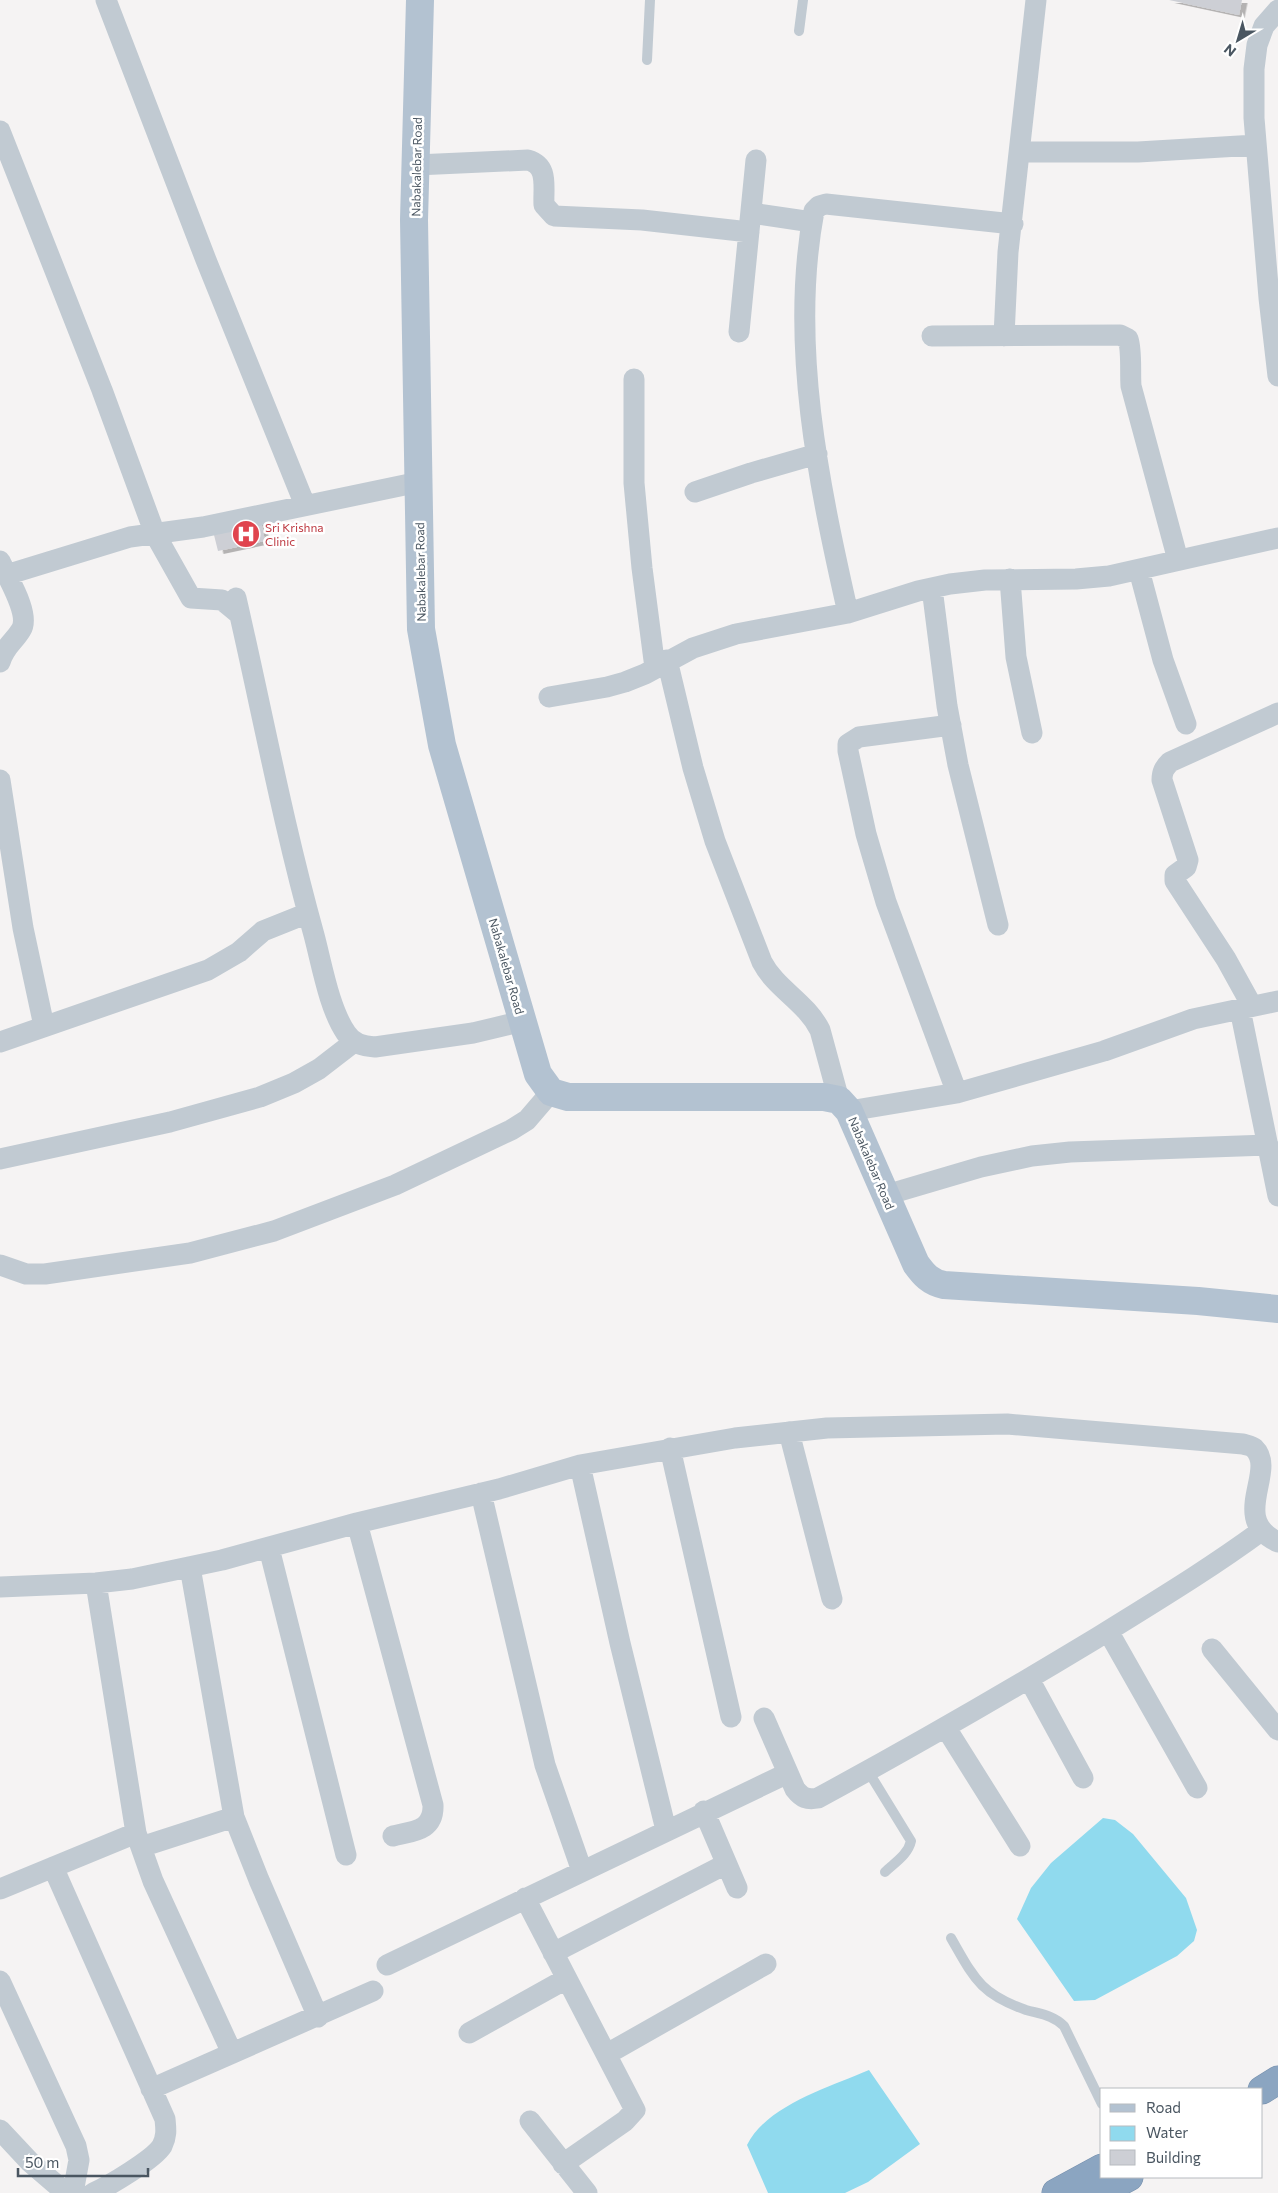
<svg xmlns="http://www.w3.org/2000/svg" width="1278" height="2193" viewBox="0 0 1278 2193" font-family="Commissioner,sans-serif">
<style>
.water{fill:#90daee}
.building{fill:#cdcfd5;filter:url(#shadow)}
.lines{fill:none;stroke-linecap:round;stroke-linejoin:round}
.highway-casing{stroke:#7690ad;stroke-width:29}
.lane{stroke:#c1cad2;stroke-width:10}
.street{stroke:#c1cad2;stroke-width:21}
.primary{stroke:#b3c2d1;stroke-width:28}
.highway{stroke:#8ba5c1;stroke-width:28}
.labels{text-anchor:middle;dominant-baseline:central;stroke-width:5;stroke-linejoin:round;paint-order:stroke}
.street-label{font-size:12px;fill:#4a5661;stroke:#fff}
.health-label{font-size:12px;fill:#be3a42;stroke:#fff;text-anchor:start}
</style>
<defs>
<filter id="shadow"><feDropShadow dx="5.5" dy="3" stdDeviation="0" flood-color="#0004"/></filter>
</defs>
<rect width="100%" height="100%" fill="#f5f3f3"/>
<path class="water" d="M1103,1818L1115,1820L1133,1834L1186,1898L1197,1930L1194,1941L1177,1956L1095,2000L1074,2001L1017,1919L1031,1888L1051,1863Z
M869,2070L920,2144L868,2182L845,2193H768L747,2145C767,2105 830,2087 869,2070Z"/>
<path class="building" d="M1169,0H1242L1239,15Z
M261,521L265,541L218,551L213,531Z"/>
<g class="lines">
<defs>
<path id="highway" d="M1262,2090L1278,2080
M1056,2193L1102,2168
M1099,2193L1129,2177"/>
</defs>
<use href="#highway" class="highway-casing"/>
<path class="lane" d="M799,31L803,0
M647,60L650,0
M868,1771L911,1841C908,1855 894,1863 885,1872
M951,1938C974,1978 980,1994 1026,2010C1040,2014 1053,2015 1064,2026L1102,2104"/>
<path class="street" d="M106,0L206,260L305,505
M1278,10L1264,26L1257,45L1254,69V118L1269,298L1278,376
M0,131L102,390L155,534L191,598L222,600L239,614
M1020,152H1138L1256,145
M416,165L528,160C549,166 543,186 544,205L554,216L642,220L749,232
M751,213L812,222
M739,332L756,160
M932,336L1120,335L1128,339C1132,350 1130,372 1131,386L1178,560
M1004,336L1008,252L1036,0
M634,379V483L642,568L655,668
M695,492L751,473L817,454
M0,561C7,577 31,614 21,630C13,643 5,646 0,662
M1139,570L1163,660L1186,724
M6,575L130,537L203,527L419,482
M1010,579L1016,657L1032,733
M932,588L947,706L958,765L998,925
M236,598C262,711 283,824 314,935C322,965 329,1008 346,1033C353,1044 363,1046 375,1047L473,1033L523,1021
M848,613C819,485 789,343 814,211L819,206L826,204L1013,224
M667,660L693,768L715,841L762,962C776,989 806,1002 820,1030L839,1100
M549,697L607,687L625,682L645,674L693,648L736,634L848,613L918,591L950,584L985,580L1076,579L1109,576L1278,538
M951,725L859,737L848,744V751L866,834L886,902L957,1093
M0,780L23,928L44,1026
M1252,1006L1226,959L1175,881V875L1186,867L1188,860L1162,780C1162,772 1164,768 1170,762L1278,713
M1240,1009L1278,1196
M0,1042L208,970L239,952L263,931L308,913
M849,1111L957,1093L1104,1051L1193,1019L1278,1001
M0,1159L170,1122L260,1097L294,1083L319,1069L354,1042
M886,1195L981,1167L1032,1156L1070,1152L1268,1145
M0,1265L26,1274H45L190,1253L274,1231L395,1185L511,1130L527,1120L551,1092
M789,1432L832,1599
M670,1448L731,1717
M580,1465L620,1643L666,1830
M481,1493L545,1765L582,1871
M357,1523L433,1805C434,1831 413,1831 393,1836
M269,1548L346,1855
M190,1567L234,1817L259,1880L318,2017
M96,1583L136,1833L153,1881L232,2053
M0,1587L96,1583L132,1579L222,1560L357,1523L499,1489L580,1465L735,1438L827,1428L1007,1424L1243,1444C1246,1445 1252,1446 1254,1448C1278,1471 1228,1519 1278,1542
M1108,1631L1197,1788
M1212,1649L1278,1730
M1029,1679L1083,1778
M764,1718L795,1789C802,1798 807,1800 818,1798C912,1747 1004,1694 1095,1639C1151,1604 1208,1570 1261,1531
M946,1728L1020,1846
M704,1811L737,1888
M141,1847L234,1817
M53,1867L165,2119C166,2129 167,2136 162,2146C154,2159 109,2186 93,2193
M0,1889L136,1833
M525,1898L635,2110L625,2121L563,2164
M553,1953L726,1864
M387,1965L788,1773
M0,1981L76,2146L79,2160L73,2193
M469,2033L566,1979
M607,2054L766,1964
M151,2089L373,1991
M530,2121L587,2193
M0,2130L30,2162L66,2193"/>
<path class="primary" d="M420,0L414,220L421,629L442,745L538,1074L551,1092L568,1097H824L839,1100L849,1111L916,1264C924,1275 930,1282 944,1285L1198,1301L1278,1309"/>
<use href="#highway" class="highway"/>
</g>
<defs>
<symbol id="hospital-disc" viewBox="-11 -11 22 22"><circle r="9.5" fill="#e0444e" stroke="#fff"/><path d="M-5-5h3v3.5h4V-5h3V5h-3V1.5h-4V5h-3Z" fill="#fff"/></symbol>
</defs>
<g fill-rule="evenodd">
<use href="#hospital-disc" x="230" y="518" width="32" height="32"/>
</g>
<g class="labels">
<g class="street-label">
<text transform="translate(416 167) rotate(-89)">Nabakalebar Road</text>
<text transform="translate(420 572) rotate(-91)">Nabakalebar Road</text>
<text transform="translate(507 966) rotate(74)">Nabakalebar Road</text>
<text transform="translate(872 1163) rotate(67)">Nabakalebar Road</text>
</g>
<g class="health-label">
<text x="265" y="527">Sri Krishna<tspan x="265" dy="14">Clinic</tspan></text>
</g>
</g>
<rect x="1100" y="2088" width="162" height="90" fill="#ffffff" stroke="#b7bbc0"/>
<rect x="1110" y="2104" width="25" height="8" fill="#b3c2d1" stroke="#b7bbc0"/>
<text x="1146" y="2113" font-size="15" fill="#4a5661">Road</text>
<rect x="1110" y="2126" width="25" height="15" fill="#90daee" stroke="#b7bbc0"/>
<text x="1146" y="2138" font-size="15" fill="#4a5661">Water</text>
<rect x="1110" y="2150" width="25" height="15" fill="#cdcfd5" stroke="#b7bbc0"/>
<text x="1146" y="2163" font-size="15" fill="#4a5661">Building</text>
<g transform="translate(1238 40) rotate(218)" stroke="#ffffff" stroke-width="4" paint-order="stroke">
<path d="M0-4L9 19L0 12L-9 19Z" fill="#4a5661"/>
<text y="-8" font-size="14" font-weight="bold" text-anchor="middle" fill="#4a5661">N</text>
</g>
<path d="M18 2168v8h130v-8" fill="none" stroke="#4a5661" stroke-width="2.5"/>
<text x="25" y="2168" font-size="15" fill="#4a5661" stroke="#ffffff" stroke-width="4" paint-order="stroke">50 m</text>
</svg>
